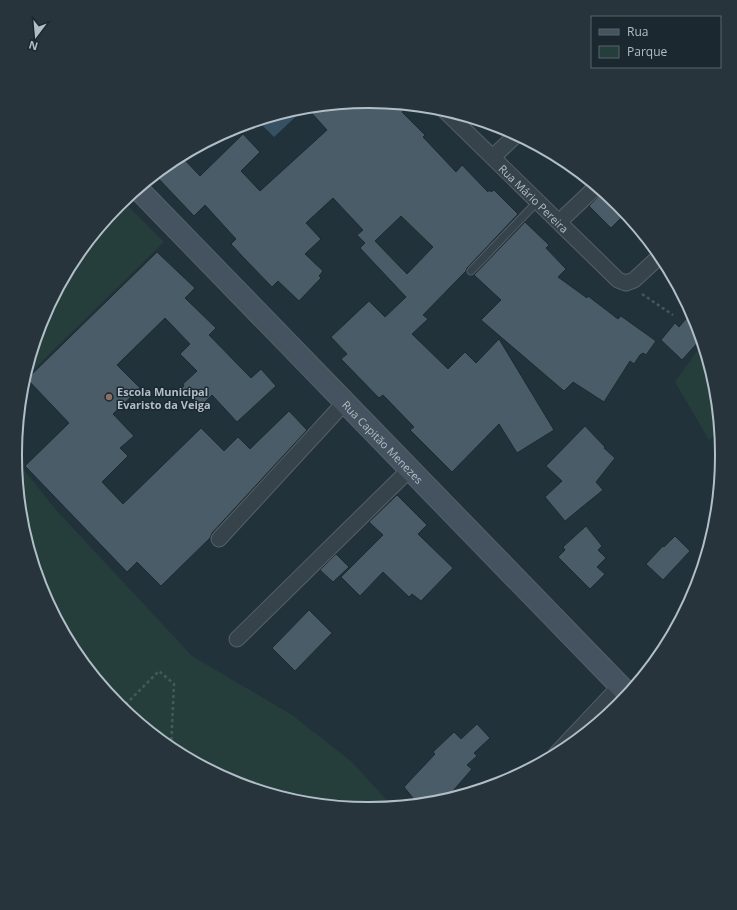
<svg xmlns="http://www.w3.org/2000/svg" width="737" height="910" viewBox="0 0 737 910" font-family="'Open Sans',sans-serif">
<style>
.green{fill:#253e3b}
.water{fill:#355163}
.building{fill:#4a5c67;stroke:#1d2a32;fill-rule:evenodd}
.lines{fill:none;stroke-linecap:round;stroke-linejoin:round}
.lane-casing{stroke:#546169;stroke-width:9}
.street-casing{stroke:#546169;stroke-width:17}
.secondary-casing{stroke:#546169;stroke-width:23}
.path{stroke:#445a59;stroke-width:2.5;stroke-dasharray:3 3;stroke-linecap:butt}
.lane{stroke:#36434b;stroke-width:7}
.street{stroke:#36434b;stroke-width:15}
.secondary{stroke:#44535f;stroke-width:21}
.education-dot{fill:#8d6e63;stroke:#1b2830;stroke-width:1.5}
.labels{text-anchor:middle;dominant-baseline:central;stroke-width:3;stroke-linejoin:round;paint-order:stroke}
.street-label{font-size:11px;fill:#b1bec7;stroke:#1b2830}
.poi-label{font-size:11px;font-weight:bold;fill:#b1bec7;stroke:#1b2830;text-anchor:start}
.rim{fill:none;stroke:#b1bec7;stroke-width:2}
</style>
<rect width="100%" height="100%" fill="#22323b"/>
<path class="green" d="M123,201L164,242L24,379L42,320L75,258L119,205Z
M702,344L715,386L720,431L709,440L675,382Z
M15,459L57,511L192,656L292,715L352,762L392,806L368,808L299,802L233,781L172,749L118,705L74,651L42,590L22,524Z"/>
<path class="water" d="M300,108H305L274,137L258,121Z"/>
<path class="building" d="M369,102L409,105L402,112L425,135L423,137L456,172L462,165L488,192L489,190L491,192L494,190L518,214L467,268L466,271L423,315L428,319L412,334L448,369L465,352L476,363L499,339L554,430L517,453L499,424L452,472L410,430L414,427L383,395L379,398L341,359L347,354L331,337L369,301L385,317L406,297L360,248L365,243L357,235L363,230L333,198L306,223L321,239L305,254L323,271L319,276L321,278L299,301L278,281L272,287L243,257L231,244L236,239L205,205L194,216L155,175L172,161L181,156L200,176L243,134L260,152L241,171L260,191L327,130L307,108ZM401,216L433,247L407,274L375,241Z
M603,192L622,209L618,212L622,217L611,228L589,206Z
M525,222L549,245L546,248L566,269L558,277L587,298L588,296L618,319L621,316L656,341L646,355L643,353L640,355L634,364L630,361L604,402L573,382L564,391L481,320L501,300L474,275Z
M157,252L195,288L185,298L216,328L209,335L251,378L261,369L276,386L237,422L212,395L200,407L181,389L184,386L183,384L197,371L180,354L190,344L165,318L117,365L140,388L113,414L134,436L120,448L128,456L102,482L123,504L201,428L224,451L238,437L250,449L289,411L307,430L212,533L210,538L161,586L137,562L127,572L25,466L69,423L27,379Z
M691,313L695,320L701,339L682,360L661,340L675,323L679,327Z
M585,426L605,447L604,448L615,458L596,482L603,490L565,521L545,497L562,481L546,466Z
M397,495L427,525L418,534L453,568L421,601L412,594L409,597L383,572L360,596L341,577L383,535L369,522Z
M586,526L602,546L598,550L606,558L597,567L605,574L590,589L558,557L565,550L563,547Z
M675,536L690,551L663,580L646,564L663,546L664,547Z
M336,554L349,567L333,582L320,570Z
M309,610L332,633L295,671L272,648Z
M477,724L490,738L474,753L477,756L467,765L472,769L446,799L437,802L418,804L404,787L435,754L433,752L454,732L461,739Z"/>
<g class="lines">
<defs>
<path id="lane" d="M471,271L538,201"/>
<g id="street">
<path id="s1" d="M444,110L618,280L626,283L634,280L660,256"/>
<path d="M493,157L516,135"/>
<path d="M560,221L596,187"/>
<path d="M219,539L345,402"/>
<path d="M237,639L410,469"/>
<path d="M556,754L620,686"/>
</g>
<g id="secondary">
<path id="s2" d="M138,189L628,694"/>
</g>
</defs>
<use href="#lane" class="lane-casing"/>
<use href="#street" class="street-casing"/>
<use href="#secondary" class="secondary-casing"/>
<path class="path" d="M642,294L673,315
M34,565L42,575L38,578
M636,676L642,672H646
M96,678L124,706L159,671L174,684L171,748L172,749"/>
<use href="#lane" class="lane"/>
<use href="#street" class="street"/>
<use href="#secondary" class="secondary"/>
</g>
<circle class="education-dot" cx="109" cy="397" r="4"/>
<g class="labels">
<g class="street-label">
<text stroke="none"><textPath href="#s1" startOffset="126">Rua Mário Pereira</textPath></text>
<text stroke="none"><textPath href="#s2" startOffset="352">Rua Capitão Menezes</textPath></text>
</g>
<g class="poi-label">
<text x="117" y="391">Escola Municipal<tspan x="117" dy="13">Evaristo da Veiga</tspan></text>
</g>
</g>
<path d="M0 0H737V910H0ZM368 108H369A346 346 0 0 1 715 454V456A346 346 0 0 1 369 802H368A346 346 0 0 1 22 456V454A346 346 0 0 1 368 108Z" fill="#27343c" fill-rule="evenodd"/>
<path class="rim" d="M368 108H369A346 346 0 0 1 715 454V456A346 346 0 0 1 369 802H368A346 346 0 0 1 22 456V454A346 346 0 0 1 368 108Z"/>
<rect x="591" y="16" width="130" height="52" fill="#1b2830" stroke="#57646c"/>
<rect x="599" y="29" width="20" height="6" fill="#44535f" stroke="#57646c"/>
<text x="627" y="36" font-size="12" fill="#b1bec7">Rua</text>
<rect x="599" y="46" width="20" height="12" fill="#253e3b" stroke="#57646c"/>
<text x="627" y="56" font-size="12" fill="#b1bec7">Parque</text>
<g transform="translate(36 36) rotate(196)" stroke="#1b2830" stroke-width="3" paint-order="stroke">
<path d="M0-3L7 15L0 10L-7 15Z" fill="#b1bec7"/>
<text y="-6" font-size="11" font-weight="bold" text-anchor="middle" fill="#b1bec7">N</text>
</g>
</svg>
